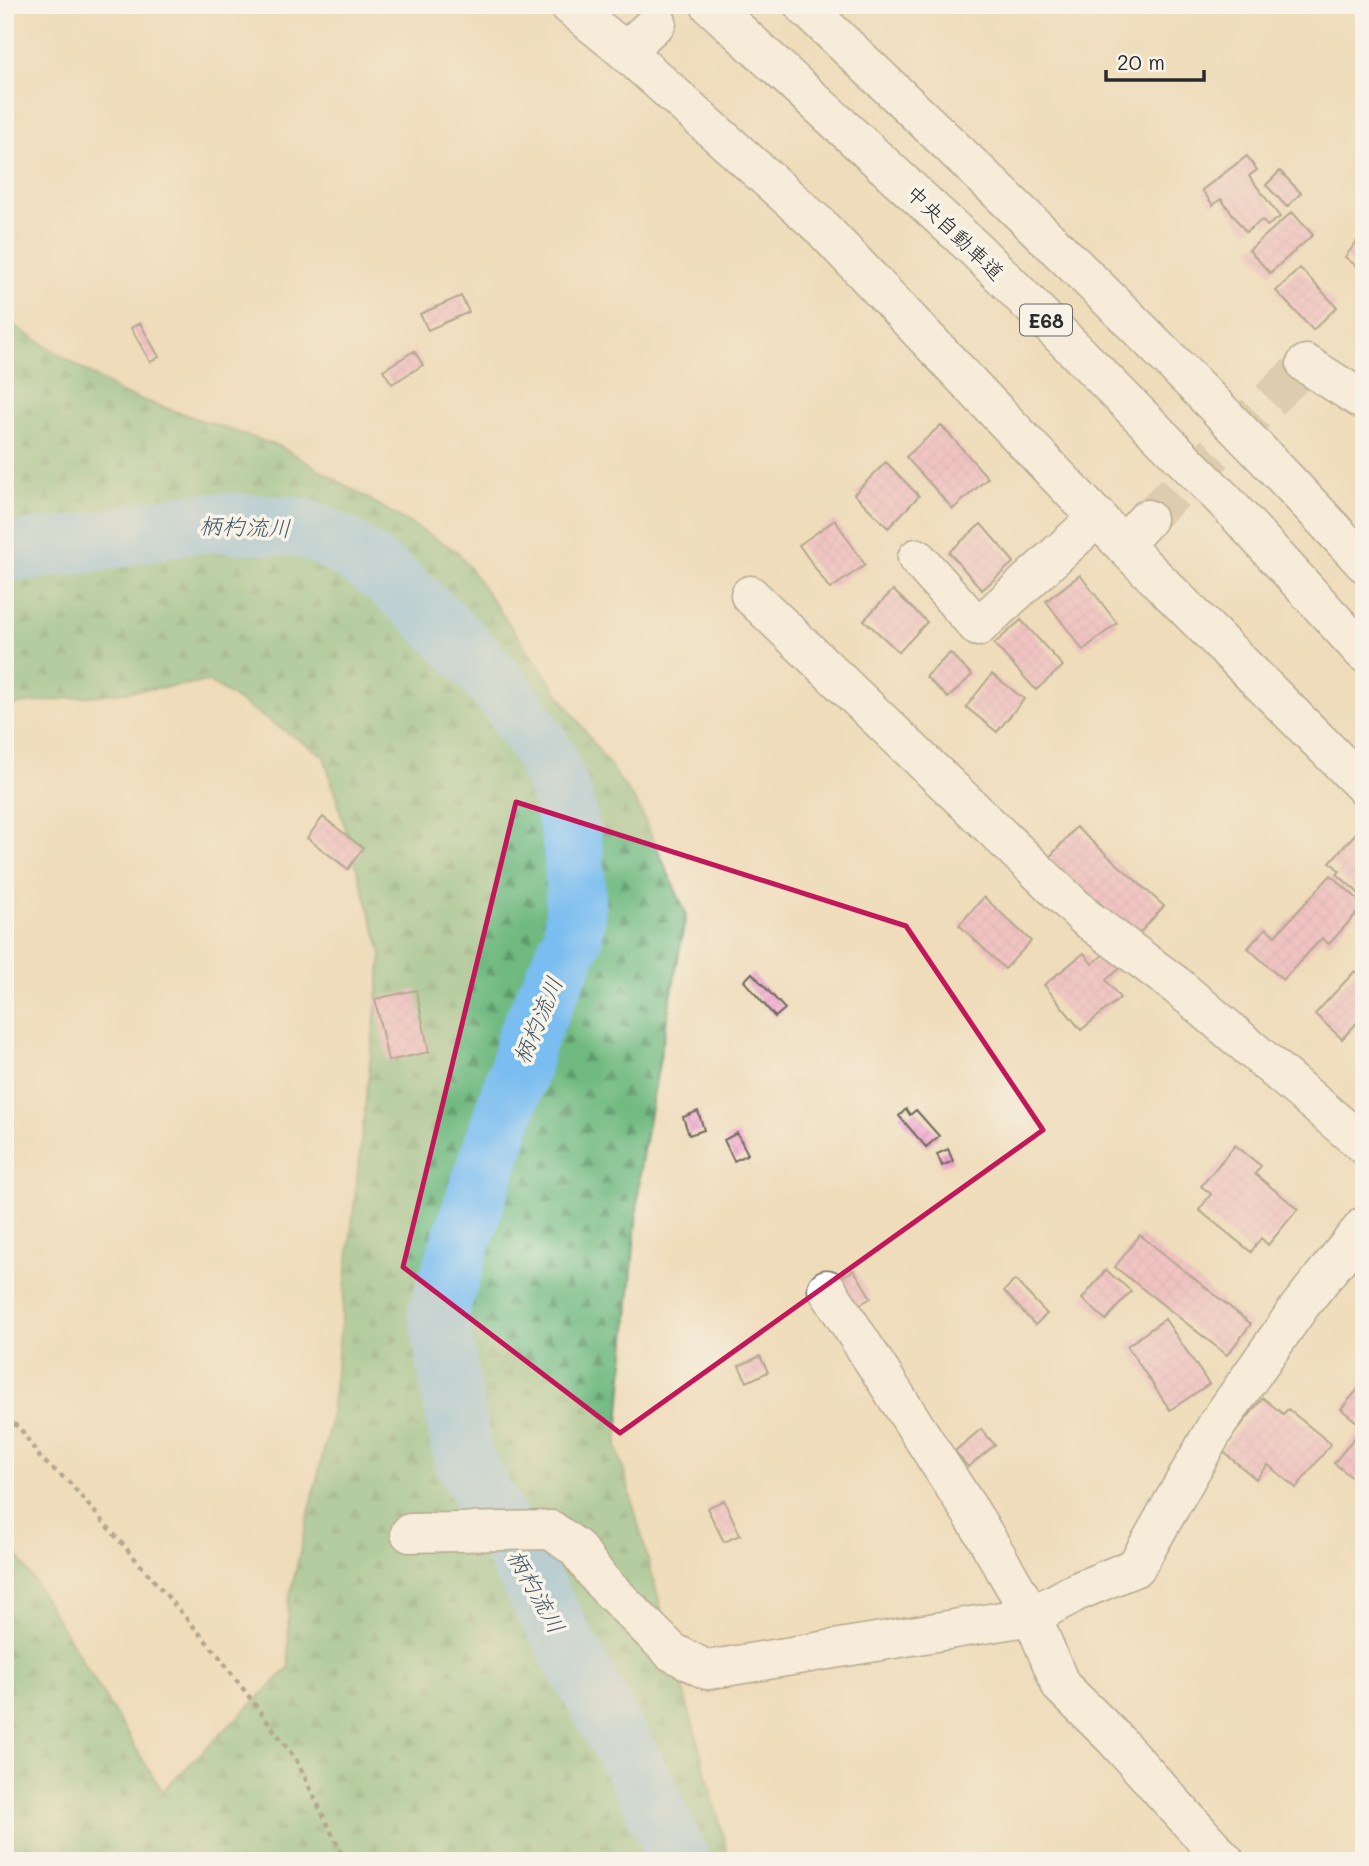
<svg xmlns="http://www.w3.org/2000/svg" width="1369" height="1866" viewBox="0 0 1369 1866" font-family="Mali,'Klee One',sans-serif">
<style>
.forest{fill:url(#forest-firs);stroke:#4e7256;stroke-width:2}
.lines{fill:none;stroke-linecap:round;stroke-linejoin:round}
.river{stroke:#7abdf0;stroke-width:60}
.building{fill:url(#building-cross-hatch)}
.minor-tunnel{stroke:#c8b99d;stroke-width:38;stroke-dasharray:38 19;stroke-linecap:butt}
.minor-casing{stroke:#70695d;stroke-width:41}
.highway-casing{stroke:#70695d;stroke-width:41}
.path{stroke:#70695d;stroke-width:4.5;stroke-dasharray:5 5;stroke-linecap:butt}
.minor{stroke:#fff;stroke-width:38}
.highway{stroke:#fff;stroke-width:38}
.marked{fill:none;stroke:#c2185b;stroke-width:5;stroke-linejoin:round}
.labels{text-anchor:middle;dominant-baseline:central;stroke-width:7;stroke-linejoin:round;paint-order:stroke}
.shield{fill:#f7f3e8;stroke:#686764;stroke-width:2}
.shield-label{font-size:19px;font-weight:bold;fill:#2b2b2b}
.street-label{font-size:21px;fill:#2b2b2b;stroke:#f7f3e8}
.water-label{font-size:23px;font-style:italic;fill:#435766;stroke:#f7f3e8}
</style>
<defs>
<pattern id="forest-firs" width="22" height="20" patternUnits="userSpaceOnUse" patternTransform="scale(1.75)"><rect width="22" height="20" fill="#70b980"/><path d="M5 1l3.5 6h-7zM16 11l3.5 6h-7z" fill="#5c9769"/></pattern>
<pattern id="building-cross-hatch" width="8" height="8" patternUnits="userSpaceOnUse" patternTransform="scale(1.75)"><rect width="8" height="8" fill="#f3a5cf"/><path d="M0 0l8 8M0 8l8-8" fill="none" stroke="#d08eb2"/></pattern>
</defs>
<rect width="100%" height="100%" fill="#f7f3e8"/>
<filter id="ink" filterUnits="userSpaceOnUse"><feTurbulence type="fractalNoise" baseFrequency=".0143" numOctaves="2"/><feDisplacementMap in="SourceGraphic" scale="14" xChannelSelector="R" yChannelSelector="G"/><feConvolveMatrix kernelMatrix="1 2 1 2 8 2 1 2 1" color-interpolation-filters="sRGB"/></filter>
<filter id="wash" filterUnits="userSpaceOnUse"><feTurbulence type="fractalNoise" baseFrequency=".00686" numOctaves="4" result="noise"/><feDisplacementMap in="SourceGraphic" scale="28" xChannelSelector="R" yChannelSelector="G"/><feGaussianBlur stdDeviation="1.57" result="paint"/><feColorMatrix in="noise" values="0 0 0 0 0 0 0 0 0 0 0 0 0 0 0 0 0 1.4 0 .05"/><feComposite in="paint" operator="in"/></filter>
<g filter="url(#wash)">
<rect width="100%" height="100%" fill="#efdcba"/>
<path class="forest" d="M5,320L121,393L281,447L458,552L639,807L686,914L641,1162L617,1446L730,1861H5V1534L162,1791L289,1668L288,1604L330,1423L382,954L324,756L209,682L5,706Z"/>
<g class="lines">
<path class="river" d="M5,552C35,549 65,547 95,542C126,537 156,527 188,524C213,521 242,523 267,525C279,526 293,525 304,529C348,542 397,584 430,615C533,713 588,790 573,938L526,1040L520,1066L438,1312L463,1458L644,1785L680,1861"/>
</g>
<g id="blocks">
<path class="building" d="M1247,156L1257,170L1249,176L1280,217L1267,226L1262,220L1246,232L1221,199L1213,205L1202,190Z
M1280,171L1301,193L1287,207L1266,185Z
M1292,212L1313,235L1270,273L1249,250Z
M1361,236L1364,238V272L1345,257Z
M1300,268L1337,307L1313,330L1276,291Z
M461,296L469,312L428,330L420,314Z
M140,323L159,357L150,362L131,328Z
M414,351L423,365L392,384L383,370Z
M941,425L988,478L953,509L906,457Z
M886,462L919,496L888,528L854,494Z
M835,520L865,565L830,589L799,545Z
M981,524L1014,562L982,590L949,552Z
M1080,575L1117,623L1083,650L1046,601Z
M893,590L927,622L899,652L864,620Z
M1021,620L1063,666L1036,690L994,644Z
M950,653L972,675L948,698L926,677Z
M992,674L1024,699L997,732L966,707Z
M323,817L363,848L348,869L307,838Z
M1364,824V898L1337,874L1340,871L1330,862Z
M1076,827L1164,906L1137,936L1049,858Z
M1331,875L1364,905L1329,944L1322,938L1283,980L1248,948L1266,928L1275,936Z
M984,897L1031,941L1005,969L959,925Z
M1107,952L1120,968L1106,980L1120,998L1081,1030L1044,985L1084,953L1092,964Z
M1355,971L1364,979V1015L1342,1039L1315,1014Z
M752,973L785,1009L775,1017L744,981Z
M416,990L429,1052L388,1061L375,999Z
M906,1109L910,1115L916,1110L939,1136L926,1147L899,1116Z
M698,1111L704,1130L689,1135L683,1117Z
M737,1133L748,1154L734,1161L724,1140Z
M1235,1145L1261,1166L1255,1174L1298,1209L1268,1245L1261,1238L1251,1252L1199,1210L1211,1194L1201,1186Z
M948,1149L953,1161L942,1166L937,1154Z
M1140,1235L1251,1324L1227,1355L1115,1267Z
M854,1270L871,1298L849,1311L832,1282Z
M1106,1270L1131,1291L1106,1320L1082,1299Z
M1015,1280L1047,1314L1035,1325L1004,1291Z
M1165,1319L1209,1384L1170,1410L1127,1346Z
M760,1356L768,1372L747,1382L739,1366Z
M1364,1382V1487L1334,1463L1363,1427L1341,1409Z
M1263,1398L1283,1414L1288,1409L1331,1444L1296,1488L1268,1465L1256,1479L1221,1450Z
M981,1429L995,1445L968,1467L955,1451Z
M724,1500L740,1535L724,1542L707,1508Z"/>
</g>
</g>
<g filter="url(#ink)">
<use href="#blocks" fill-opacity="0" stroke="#70695d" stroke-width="2"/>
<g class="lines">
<path class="minor-tunnel" d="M1147,519L1306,364"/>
<defs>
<path id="minor" d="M569,5L625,51L820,226L1123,545L1364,786
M625,51L657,22
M1306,364L1364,401
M1123,545L1147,519
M917,558L978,627L1098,517
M750,595L1086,918L1176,985L1364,1145
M827,1289L977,1522L1032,1616L1061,1686L1114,1738L1225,1861
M410,1533L551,1530L576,1548L602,1582L672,1652L707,1670L1032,1616L1076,1592L1136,1567L1218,1423L1300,1306L1364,1226"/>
<path id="highway" d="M710,5L976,250L1226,502L1364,653
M803,5C995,187 1186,368 1364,563"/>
</defs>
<use href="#minor" class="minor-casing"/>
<use href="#highway" class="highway-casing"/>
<path class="path" d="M5,1418L20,1428L41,1459L68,1481L218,1655L297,1761L345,1861"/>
<use href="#minor" class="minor"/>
<use href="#highway" class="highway"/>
</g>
</g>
<path d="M0 0H1369V1866H0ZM516,802L906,926L1043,1130L620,1433L403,1267Z" fill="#efdcba" fill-opacity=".55" fill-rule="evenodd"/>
<path class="marked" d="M516,802L906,926L1043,1130L620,1433L403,1267Z"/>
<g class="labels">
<rect class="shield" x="1020" y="304.5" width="52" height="31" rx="5"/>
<g class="shield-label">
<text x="1046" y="320">E68</text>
</g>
<g class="street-label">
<text transform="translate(956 232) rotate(44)">中央自動車道</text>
</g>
<g class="water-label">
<text transform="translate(245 526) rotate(2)">柄杓流川</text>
<text transform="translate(537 1020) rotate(-67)">柄杓流川</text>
<text transform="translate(537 1591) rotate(61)">柄杓流川</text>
</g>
</g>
<rect width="1369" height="1866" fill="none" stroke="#f7f3e8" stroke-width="28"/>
<path d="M1106 70v10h98v-10" fill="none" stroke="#2b2b2b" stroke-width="3.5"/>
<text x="1117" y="70" font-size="21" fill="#2b2b2b" stroke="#f7f3e8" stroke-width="5" paint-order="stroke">20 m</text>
</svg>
